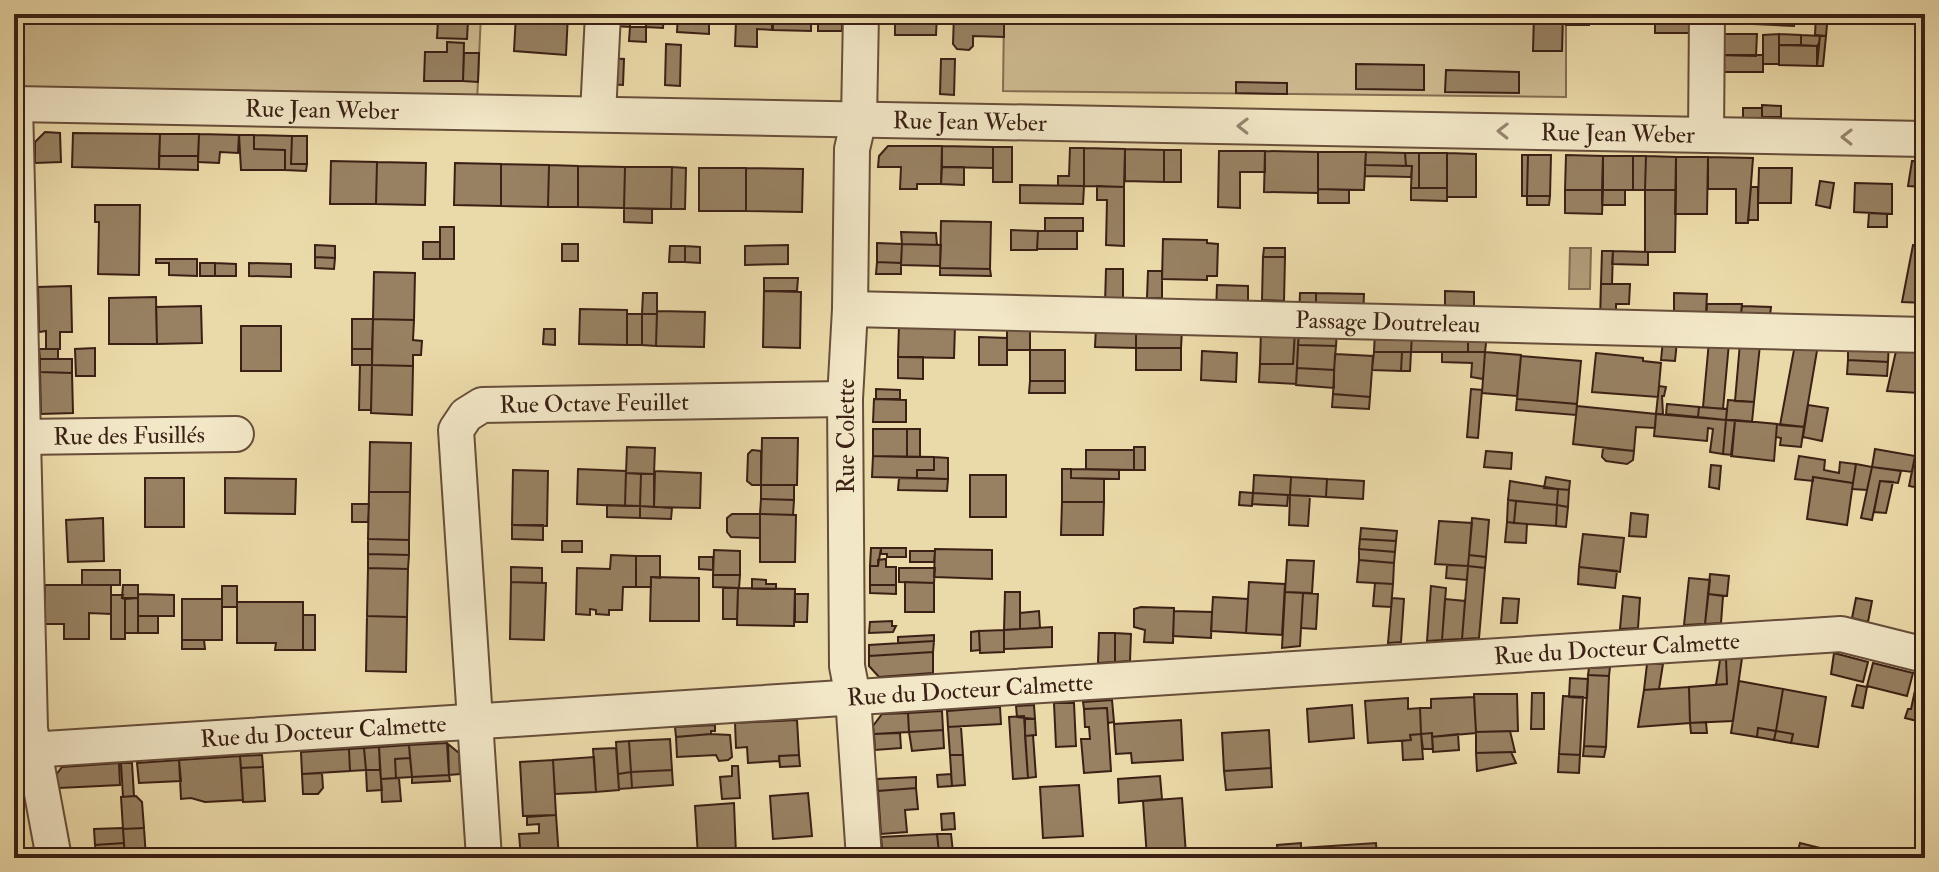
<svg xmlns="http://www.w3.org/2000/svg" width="1939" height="872" viewBox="0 0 1939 872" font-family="'IM FELL Double Pica',serif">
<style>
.green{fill:#cdba90;stroke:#846d52;stroke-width:2}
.water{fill:#af9b77;stroke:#816a50;stroke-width:2}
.building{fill:#978162;stroke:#3b2015;stroke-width:2}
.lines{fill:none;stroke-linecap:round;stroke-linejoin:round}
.minor-casing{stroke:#674e3a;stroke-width:38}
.minor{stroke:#f2e7c7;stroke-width:34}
.oneway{stroke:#96846e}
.labels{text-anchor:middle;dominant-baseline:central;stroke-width:8;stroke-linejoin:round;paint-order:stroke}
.street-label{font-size:24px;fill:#3b2015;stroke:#f2e7c7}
</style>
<rect width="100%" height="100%" fill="#ebdaa9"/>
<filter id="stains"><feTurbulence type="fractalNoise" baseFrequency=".0025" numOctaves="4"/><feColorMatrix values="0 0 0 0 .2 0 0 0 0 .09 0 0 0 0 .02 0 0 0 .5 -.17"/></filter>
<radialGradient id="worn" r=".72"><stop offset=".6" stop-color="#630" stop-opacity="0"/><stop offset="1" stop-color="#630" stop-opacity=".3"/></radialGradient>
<path class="green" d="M14,14H481L477,102L14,95Z
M1004,14H1566V97L1003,91Z"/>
<path class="water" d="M1570,248H1591L1590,289H1569Z"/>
<path class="building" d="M516,14H568L566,55L514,51Z
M614,14H664L663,28L646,27V23L630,22V27L614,26Z
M678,14H709V34L677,32Z
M725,14H773L772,22L725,20Z
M773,14H811V31L773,30Z
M811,14H842V31H818V24L811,23Z
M902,14H937L936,35H895V16H902Z
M954,14H1004V37L973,36V46L969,50L957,49L953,44Z
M1534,14H1563L1562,51H1533Z
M1566,14H1589V25H1566Z
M1655,14H1697V33H1655Z
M1720,14H1795L1794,26L1754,24V19L1720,17Z
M1816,14H1828L1826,36L1815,35Z
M438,20L468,21L467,39L437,38Z
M736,21L772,22V30L757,29V47L735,46Z
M630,27H646V42L629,41Z
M1716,34H1757L1756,56L1716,55Z
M1779,34V64H1763V35Z
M1779,34L1801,35V45H1779Z
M1801,35L1820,36L1819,43L1817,46L1801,45Z
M1820,36H1826L1823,66H1817Z
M447,42L464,43L463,81H424L425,52H447Z
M666,44L681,45L680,86L665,85Z
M1779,45L1817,46V66L1779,65Z
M464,53H479L478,82L463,81Z
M1716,55H1763V72H1715Z
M607,58L624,59L623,85L606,84Z
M941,59H955L954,95L940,94Z
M1356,64L1424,65V90L1356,89Z
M1446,70L1519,72V93L1445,92Z
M1236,82L1287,83V94L1236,93Z
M1762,105L1781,106V117H1762Z
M1743,108H1762V121L1743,120Z
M45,132L60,133L61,162L35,163V142Z
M73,133L160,134L159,169L72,167Z
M160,134H199L198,156H159Z
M199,134L239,135L238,153L220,152L219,163L198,162Z
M239,135H254V149L285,150V170H241Z
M254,135L292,136L291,164H307L306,171L285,170V150L254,149Z
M292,136H307V164H291Z
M888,146H942L941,184H917V189H900L901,167H878L879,156Z
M942,146L993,147V168L942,167Z
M993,147H1012V182H993Z
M1070,148H1084V186H1058V176H1069Z
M1084,148L1125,149L1124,187L1084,186Z
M1125,149L1164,150V182L1125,181Z
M1164,150H1181V182H1164Z
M1219,151H1265V172H1240V208L1218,207Z
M1265,151L1318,152V193L1264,192Z
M1318,152H1366L1364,190L1318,189Z
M1366,152L1405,153L1406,166L1365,165Z
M1405,153H1419V188H1411L1412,166H1406Z
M1419,153H1447V188H1419Z
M1447,153L1476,154V197H1447Z
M1522,155H1528L1527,196H1522Z
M1528,155H1551L1550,196H1527Z
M1566,155L1603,156V190H1565Z
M159,156H198V170L159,169Z
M1603,156H1633V190H1602Z
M1633,156H1646L1645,190H1633Z
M1646,156L1676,157V190H1645Z
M1676,157H1708L1707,214H1675Z
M1708,157L1753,158L1748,223H1736V189H1708Z
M331,161L377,162L376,204H330Z
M1912,161H1925L1924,187L1908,186Z
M377,162L426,163L425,205L376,204Z
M455,163L501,164V206L454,205Z
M501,164L549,165L548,207L501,206Z
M549,165L578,166V207H548Z
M1365,165L1412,166L1411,177L1365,176Z
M578,166L625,167L624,208L578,207Z
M625,167H672L671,209L624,208Z
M672,167L686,168L685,209H671Z
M942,167H964V185L941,184Z
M699,168H746V211H699Z
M746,168L803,169L802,212L746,211Z
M1759,168H1792L1791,203H1758Z
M1820,181L1834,183L1830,208L1816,205Z
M1855,183L1892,184V214L1854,212Z
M1020,185L1084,186L1083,204L1020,203Z
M1097,186L1124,187V246L1106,245L1107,200H1097Z
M1751,187H1758V220H1748Z
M1411,188H1447V201L1411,200Z
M1318,189L1349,190V203H1318Z
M1565,190H1603L1602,214L1565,213Z
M1602,190H1625V205H1602Z
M1645,190H1676L1675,252H1645Z
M1527,196H1550L1549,205H1527Z
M95,205H140L139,275L98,274L99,222H95Z
M624,208L652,209V223L624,222Z
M1869,213L1887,214V227H1868Z
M1045,218H1083V231H1045Z
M941,221L991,222L990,269L940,268Z
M440,227H454V259H440Z
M1011,230L1038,231L1037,250H1011Z
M1038,231H1077V249H1037Z
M901,232L936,233L937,245L902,244Z
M1163,239L1207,240V243L1218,244L1217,276H1207V280L1162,279Z
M423,242H440V259H423Z
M877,243L902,244L901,263L877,262Z
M562,244H578V261H562Z
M902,244L941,245L940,266L901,265Z
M315,245L335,246V258L315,257Z
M788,245V264L745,265V246Z
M1913,245L1925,246V303L1902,302Z
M670,246H685V262H669Z
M685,246L700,247V263L685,262Z
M1264,248H1285V257H1263Z
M1602,251H1613L1612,284H1601Z
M1613,251L1648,252V265L1612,264Z
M315,257L335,258L334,269L315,268Z
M1263,257H1285L1284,301L1262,300Z
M156,259H197V276L169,275V263H156Z
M877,262L901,263V274H876Z
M200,263H215V276H200Z
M215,263L236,264V276H215Z
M249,263L291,264V277L249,276Z
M940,268L990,269L991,276L940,275Z
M1106,269H1123V303L1105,304Z
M1148,271H1162V298H1147Z
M374,272L415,273L414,320L373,319Z
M764,278H798L797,291H764Z
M1601,284H1630L1629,304H1616V321H1600Z
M1217,285L1248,286V308L1216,314Z
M71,286L72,332H60V349H46V331L39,332L38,287Z
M764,291L801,292L800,348L763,347Z
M1445,291L1474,292V318H1445Z
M643,293H657V314H642Z
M1300,293H1316V316H1299Z
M1316,293L1364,294L1363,317L1316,316Z
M1674,293L1707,294L1706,313H1674Z
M156,297L157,344H109V298Z
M1707,304H1742L1740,323H1706Z
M201,306L202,343L157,344L156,307Z
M1742,306L1771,307L1769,324L1740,323Z
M580,309L627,310V345L579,344Z
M657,311L705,312L704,347L656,346Z
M627,314H642V345H627Z
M642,314H657L656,346L642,345Z
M352,319H373L372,349H352Z
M373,319L414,320L413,340L422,341L421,355H413V366L372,365Z
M899,325L955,326L954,358L898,357Z
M241,326H281V371H241Z
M1007,327H1030V350H1007Z
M1096,327L1136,328V348L1095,347Z
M1136,328L1182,329L1181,348H1136Z
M544,329H555V345L543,344Z
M1261,330L1295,331L1293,364H1260Z
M1299,330L1337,331L1336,346L1298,345Z
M1299,330L1296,384L1259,382L1260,364H1293L1295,331Z
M1375,331L1412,333L1411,352H1374Z
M1412,333L1468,334V352H1411Z
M1468,334H1487L1485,352H1468Z
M979,337L1007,338V365H979Z
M1796,339H1819L1804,427L1780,425Z
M1663,340L1677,341L1675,361L1661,360Z
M1848,340L1889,341L1888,362L1848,360Z
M1709,341L1729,343L1723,409L1703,407Z
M1740,343L1760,345L1754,402L1735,401Z
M1298,345L1336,346L1334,370L1297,368Z
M95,348V376H76L75,349Z
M1136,348H1181V370H1136Z
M39,349H58V359H40Z
M352,349H372V365H352Z
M1030,350H1065V381H1030Z
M1202,351L1237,353L1236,382L1201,380Z
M1896,351L1919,352V393L1887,391Z
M1374,352H1402L1401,371L1372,370Z
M1402,352H1411L1410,371H1401Z
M1442,352H1485L1483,379L1471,377L1472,363L1442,362Z
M1485,352L1521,355L1517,396L1482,393Z
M1596,353L1643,358V361L1661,363L1658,397L1592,392Z
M1335,354L1373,356L1370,397L1333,394Z
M1521,356L1581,361L1577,404L1517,399Z
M898,357H923V379L898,378Z
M40,359H72V373L40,372Z
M1848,360L1888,362L1887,376L1847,374Z
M360,365H372L371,410H359Z
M372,365L413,366L412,415L371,413Z
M1297,368L1334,370V388L1296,385Z
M40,372L72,373L73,413L41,414Z
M1030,381H1065V393H1029Z
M1659,386L1666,387L1664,396H1662L1663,414H1656Z
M876,389L900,390V399H876Z
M1471,389L1482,390L1478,438L1467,437Z
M1333,394L1370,397L1369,409L1332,407Z
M874,399L906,400V422H873Z
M1517,399L1577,404L1576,415L1516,410Z
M1728,400L1754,402L1752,422L1726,420Z
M1667,404L1699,407L1698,417L1666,414Z
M1808,405L1828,408L1822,441L1803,437Z
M1577,406L1656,414L1655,428L1636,427L1634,451L1573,444Z
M1699,407L1727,409L1726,420L1698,417Z
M1656,414L1726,420L1723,454L1710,452L1713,429L1708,428L1707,441L1654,436Z
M1726,420H1735L1732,455L1723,454Z
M1735,420L1777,424L1774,461L1731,456Z
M1777,424L1804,427L1801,447L1780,445L1781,438L1776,437Z
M873,429H907V457L873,456Z
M907,429H920V457H907Z
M762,438H798L797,485H761Z
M370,442L411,443L410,492H369Z
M627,447L655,448L654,474L626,473Z
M1134,447H1145V470H1134Z
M1603,448L1634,451L1633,460L1627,464L1606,461L1602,457Z
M1875,449L1915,456L1912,472L1872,467Z
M752,450L761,451V485H752L747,481L748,454Z
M1086,450H1134V470L1086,469Z
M1486,451L1512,453L1511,469L1484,467Z
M873,456L934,457V470H917V478L872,477Z
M1799,456L1825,460L1824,470L1839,473L1840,462L1856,464L1853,483L1813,477V481L1795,479Z
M1915,456L1925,457V489L1909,486Z
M934,457L948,458V479L917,478V470H934Z
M1856,464L1872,467L1867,490L1852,489Z
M1711,465L1721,466L1719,489L1709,487Z
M1872,467L1901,471L1898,483L1880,481L1872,520L1861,518Z
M578,469L626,471L625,506L577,504Z
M1062,469H1071V478L1104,479V502H1062Z
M1071,469L1119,470V479L1071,478Z
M513,470L548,471L547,526L512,525Z
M655,471L701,473L700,508L654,507Z
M626,473L641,474L640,506H625Z
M641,474H654V507L640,506Z
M970,475H1006V517H970Z
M1254,475L1291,477L1290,495L1253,493Z
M1291,477L1327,479L1326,497L1290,495Z
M1546,477L1570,481L1569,490L1544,488Z
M1813,477L1853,483L1847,525L1807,519Z
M145,478H184V527H145Z
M225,478L296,479L295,514L225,513Z
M899,478L948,479L947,491L898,490Z
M1327,479L1364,481L1363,499L1326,497Z
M1510,481L1558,489L1557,505L1508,500Z
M1880,481L1893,482L1886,513L1874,512Z
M761,485H794V500L761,499Z
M1558,489L1569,490L1568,507L1557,505Z
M369,492H410L409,540L368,539Z
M1240,492L1253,493L1252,506L1239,505Z
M1253,493L1288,495L1287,506L1252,504Z
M1290,495L1310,496L1308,526L1289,525Z
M761,499L794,500L793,515L760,514Z
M1508,500L1516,501L1514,523L1507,522Z
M1516,501L1557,505L1556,526L1514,523Z
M1062,502H1104L1103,535H1061Z
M352,504H369L368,522H352Z
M607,505L640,506V518L607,517Z
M1557,505L1568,507L1566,527L1556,526Z
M640,506L672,508L671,519L640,518Z
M1631,513L1648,515L1646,537L1629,536Z
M732,514H760V538L731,537L727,532V518Z
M760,514L796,515L795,562H760Z
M103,518L104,561L68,562L66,520Z
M1472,518L1489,520L1486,557L1469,555Z
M1439,521L1472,523L1468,566L1435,564Z
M1507,522L1527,524L1526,543L1505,542Z
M512,525H543V540L512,539Z
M1361,528L1397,531L1396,541L1360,539Z
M1583,534L1624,538L1620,572L1579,567Z
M368,539L409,540V555L368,554Z
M1360,539L1396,541L1395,552L1359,549Z
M562,541H582V552H562Z
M871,548H881L878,566H870Z
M881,548H906V557H887V554H881Z
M935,549L992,550V579L934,577Z
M1359,549L1395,552L1394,563L1359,560Z
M714,550L740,551V575H713Z
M910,551H935L934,562H910Z
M368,554L409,555L408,569L368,568Z
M611,555L636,556V587H623L622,610H609V615L596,614V610L590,609V615L576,614L577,568L610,569Z
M1469,555L1486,557L1485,568L1468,566Z
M636,556H660V578L651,577V587H636Z
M699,557H713V570L699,569Z
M886,559V567H896V585H870V566H878V560Z
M1287,560L1314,561L1312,593L1285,592Z
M1359,560L1394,563L1393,584L1357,582Z
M1447,565L1468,566L1467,580L1446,578Z
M1468,566L1485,568L1479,638L1462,639Z
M511,567L542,568V583L511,582Z
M1579,567L1617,571L1615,588L1578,584Z
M368,568L408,569L407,617L367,616Z
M899,568H935L934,583L899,582Z
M82,570H120V585H82Z
M1710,574L1729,576L1727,596L1708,594Z
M713,575H740L739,588L713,587Z
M651,577L699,578V621H650Z
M1689,578L1710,580L1705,624L1684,625Z
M752,579L766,580V584H776V589H752Z
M511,582L546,583L544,640L510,639Z
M905,582L934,583V612H905Z
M1249,582L1285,584L1282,635L1246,633Z
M1375,583L1393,584L1391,607L1373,606Z
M45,585H111V614L89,613V639H64V624H45Z
M123,585H138V598H122Z
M870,585H896V594L870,593Z
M222,586H237V607H222Z
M1431,586L1446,588L1442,640L1427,641Z
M723,588H738L737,619H723Z
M738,588L795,589L794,626L737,625Z
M1005,592H1020V629L1004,630Z
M1285,592L1303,593L1300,646L1282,648Z
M1303,593L1318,594L1316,629L1301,628Z
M138,594L174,595V616H138Z
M795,594H808L807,622H795Z
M1708,594L1723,596L1721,623L1705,624Z
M111,595H123L122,598L125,599V639H111Z
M1623,596L1640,598L1638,628L1620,629Z
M1213,597L1248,599L1246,633L1211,631Z
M138,598V633H125V599Z
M1392,598L1404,599L1401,642L1388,643Z
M1503,598L1519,599L1517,623H1501Z
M1856,598L1872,601L1868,622L1852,618Z
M182,599H222V640H182Z
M1445,599L1465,601L1462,639L1442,640Z
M237,602H303V650H275L276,643H237Z
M1141,607L1174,608L1173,643L1144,642L1145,630L1134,627V609Z
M1039,611L1040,628L1020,629V613Z
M1174,611L1212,612L1211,638L1173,636Z
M303,615H315V650H303Z
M138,616H158V633H138Z
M367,616L407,617L406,672L366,671Z
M892,621V626H896L893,632L869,633L870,622Z
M1052,627V647L1004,649V630Z
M1004,630V652L980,653L979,631Z
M979,631L980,650L971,651V632Z
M1099,633H1115V662L1098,663Z
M1115,633L1131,634L1130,661L1115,662Z
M934,635V641L898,643V637Z
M182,640H204L205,649H182Z
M934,641L933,652L869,656V645Z
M933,652V673L879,677L869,666V656Z
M1834,653L1868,662L1863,682L1831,674Z
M1742,658L1733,721L1690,723L1689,687L1727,684L1726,659Z
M1726,659L1727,684L1716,685L1720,660Z
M1873,663L1913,673L1907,696L1867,686Z
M1647,664H1663L1659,689L1644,690Z
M1610,667L1609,676L1588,675L1589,668Z
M1588,675L1609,676L1606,747L1584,746Z
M1919,675L1925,677V697L1914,695Z
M1570,678L1588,679L1587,698L1569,697Z
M1739,681L1783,689L1776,731L1758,728L1757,737L1731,733Z
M1857,685L1867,687L1863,708L1852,706Z
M1689,687L1690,723L1638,727L1644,690Z
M1783,689L1826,697L1818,747L1791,743L1793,734L1776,731Z
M1532,693H1544V729H1531Z
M1474,694H1517L1518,731L1476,732Z
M1914,695L1925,697V723L1905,718L1908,709H1911Z
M1563,696L1583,697L1580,755L1559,754Z
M1474,697L1476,733L1432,737V733L1421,734L1420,708H1431V699Z
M1408,698V709L1420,708L1421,734L1410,735L1411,740L1368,743L1365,701Z
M1112,700L1114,722L1108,723L1107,708L1084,709L1083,702Z
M1054,703H1074L1076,746L1056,747Z
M1034,705L1035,719L1017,717L1016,706Z
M1352,705L1354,738L1309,742L1307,709Z
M1000,707L1001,724L948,727L947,711Z
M1107,708L1111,771L1084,773L1081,739H1090L1089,727H1085L1084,709Z
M942,711L943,730L909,732L908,713Z
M908,713L909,732L874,734L873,726L882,714Z
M1024,716L1028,778L1013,779L1009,717Z
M1025,719H1035L1036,735L1025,736Z
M797,720L799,755L779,756V761L748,763L747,747L736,748L735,723Z
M1181,720L1183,760L1132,763L1131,753L1116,754L1114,724Z
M1706,722L1707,733H1691L1690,723Z
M715,725V731H711V734L676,737L675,727Z
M948,727H961L963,755H950Z
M1758,728L1776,731L1774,740L1757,737Z
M943,730L944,748L912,751L909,732Z
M1269,730L1271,768L1224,771L1222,733Z
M1510,731L1515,752L1476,753V732Z
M1776,731L1793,734L1791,743L1774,740Z
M900,733L901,748L875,750L874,734Z
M1432,733L1433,749H1423L1421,734Z
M711,734L730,735L732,757L728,760L719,761L716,755L677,757L676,737Z
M1421,734L1423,759L1403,760L1402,741L1411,740L1410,735Z
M1458,734L1459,750L1433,752L1432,737Z
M1033,735L1036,777L1028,778L1025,736Z
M670,739L672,770L631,772L629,741Z
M629,741L631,772L618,774L616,742Z
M447,743L449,775L412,777L409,745Z
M448,744L459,753L460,774L449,775Z
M409,745L410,758L395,759L396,778L381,779L379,747Z
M1584,746L1606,747L1604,757L1583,756Z
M379,747L380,770H366L364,748Z
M364,748L366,770L350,771L349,749Z
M616,748L619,790L596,792L593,749Z
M349,749L350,771L302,774L301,752Z
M1511,752L1516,763L1477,771L1476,753Z
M1559,754L1580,755L1579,773L1558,772Z
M262,755L263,767L241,768L240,756Z
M799,755L800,766L780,767L779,756Z
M950,755H963L965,785L952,786Z
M240,756L243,800L205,802L191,798L181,799L179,760Z
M594,757L596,792L555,794L553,760Z
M410,758L412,777L396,778L395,759Z
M179,760L181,781L139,783L137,763Z
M553,760L556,815L523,816L520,762Z
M119,763L120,785L59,788L56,775L62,767Z
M121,763H132L134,796L123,797Z
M732,766H738L740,798L722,799L720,777L732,776Z
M263,767L265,801L243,802L241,768Z
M1271,768L1272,787L1226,790L1224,771Z
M366,770H380L382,790L367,791Z
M672,770L673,785L632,788L631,772Z
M631,772L632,788L619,789L618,774Z
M322,773L323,788L318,794H303L302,774Z
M951,774L952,786L938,787L937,775Z
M449,775L450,781L412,783V777Z
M1160,776L1162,799L1119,803L1118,779Z
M916,777V788L878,791L877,779Z
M399,778L401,801L382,802L381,779Z
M1079,785L1083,836L1043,838L1040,787Z
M916,788L918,809L905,810L907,832L881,834L878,791Z
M808,793L812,836L773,839L770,796Z
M136,796L142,802L144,828L123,829L121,797Z
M1182,798L1186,855L1147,858L1143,801Z
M734,803L736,855L698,857L695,806Z
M954,813L955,829L942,830L941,814Z
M556,815L559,858H521L519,834L539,833V824L527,825V817Z
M123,828L124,843L95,845L94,829Z
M144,828L146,858H125L123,829Z
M937,834L939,853L883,858L881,837Z
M937,834H951L953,852L939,853Z
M124,843L125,858H103V853H96L95,845Z
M1301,843V848L1376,843L1377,858H1278L1277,845Z
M1800,843L1816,847L1814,858L1797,854Z
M37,847L39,858H14V851Z
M1816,847L1833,851L1831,858H1814Z
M823,849V858H798V851Z
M798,851V858H768L767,853Z"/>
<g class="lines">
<defs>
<g id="minor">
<path d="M861,14L859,119L852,149L850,309L845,399L847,666L853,697L864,858"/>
<path id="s1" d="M14,104L1925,139"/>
<path d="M15,104L30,729L54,858"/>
<path d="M598,114L603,14"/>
<path d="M1706,135L1707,14"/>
<path id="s2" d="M850,309L1925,335"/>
<path id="s3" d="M23,437L236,434"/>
<path id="s4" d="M14,751L1841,634L1925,655"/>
<path id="s5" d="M484,858L456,430L466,415L482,405L845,399"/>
</g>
</defs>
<use href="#minor" class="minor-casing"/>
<use href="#minor" class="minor"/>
</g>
<defs><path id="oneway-chevron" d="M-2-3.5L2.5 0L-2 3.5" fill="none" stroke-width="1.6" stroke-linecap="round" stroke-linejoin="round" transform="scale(2)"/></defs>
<g class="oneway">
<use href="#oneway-chevron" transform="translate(1243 126) rotate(-179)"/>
<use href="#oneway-chevron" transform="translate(1503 131) rotate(-179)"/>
<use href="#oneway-chevron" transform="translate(1847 137) rotate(-179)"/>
</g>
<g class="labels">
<g class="street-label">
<text stroke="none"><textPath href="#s1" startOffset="308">Rue Jean Weber</textPath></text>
<text stroke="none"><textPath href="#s1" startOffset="956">Rue Jean Weber</textPath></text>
<text stroke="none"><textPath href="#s1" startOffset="1604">Rue Jean Weber</textPath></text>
<text stroke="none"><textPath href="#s2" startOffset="538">Passage Doutreleau</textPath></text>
<text stroke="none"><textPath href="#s5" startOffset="578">Rue Octave Feuillet</textPath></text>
<text stroke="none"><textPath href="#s3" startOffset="106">Rue des Fusillés</textPath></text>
<text transform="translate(846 436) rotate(-90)">Rue Colette</text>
<text stroke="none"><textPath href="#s4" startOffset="1606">Rue du Docteur Calmette</textPath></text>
<text stroke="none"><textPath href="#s4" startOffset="958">Rue du Docteur Calmette</textPath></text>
<text stroke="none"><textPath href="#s4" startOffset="310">Rue du Docteur Calmette</textPath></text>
</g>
</g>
<rect width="1939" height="872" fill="none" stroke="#ebdaa9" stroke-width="48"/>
<rect x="16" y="16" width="1907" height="840" fill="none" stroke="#3b2015" stroke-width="4"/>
<rect x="24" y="24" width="1891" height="824" fill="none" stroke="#3b2015" stroke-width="2"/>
<rect width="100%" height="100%" filter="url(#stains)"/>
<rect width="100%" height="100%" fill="url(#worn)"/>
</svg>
